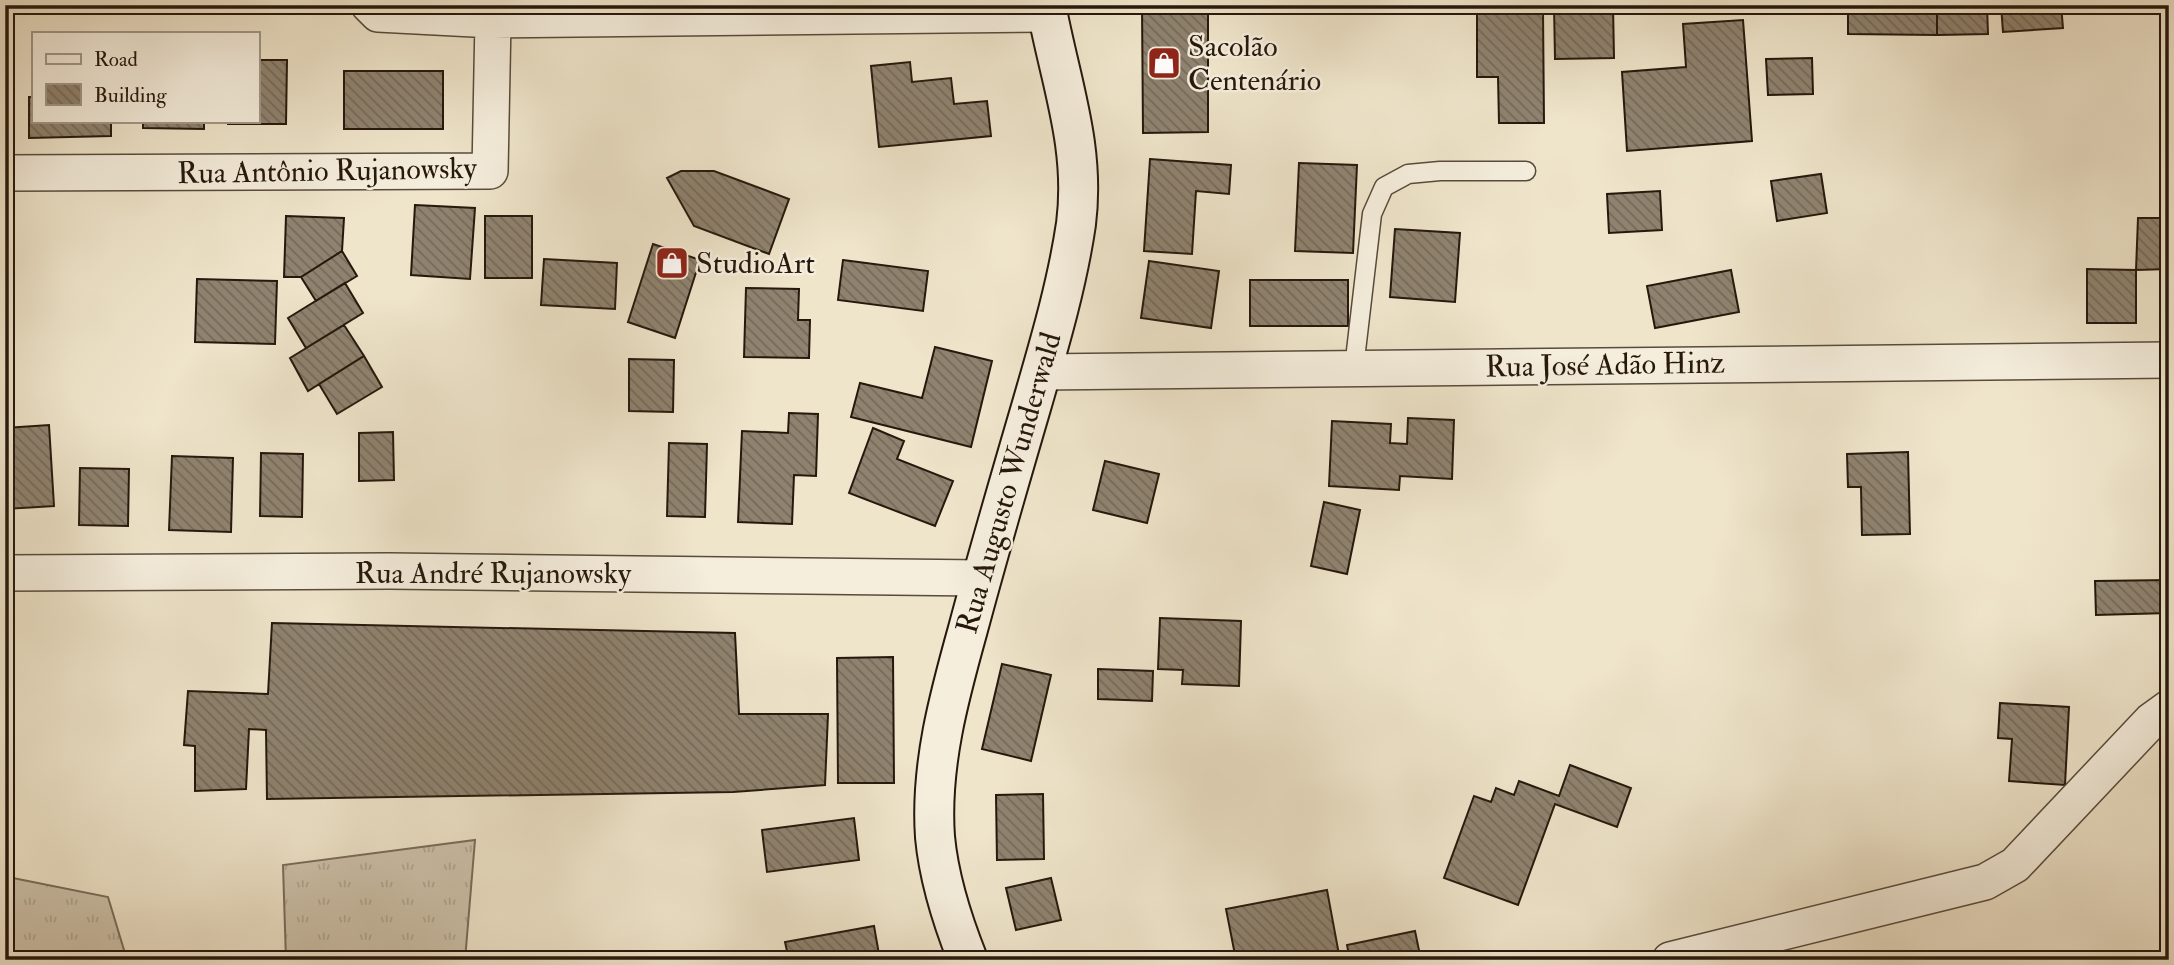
<svg xmlns="http://www.w3.org/2000/svg" width="2174" height="965" viewBox="0 0 2174 965" font-family="'IM FELL Double Pica',serif">
<style>
.grass{fill:url(#grass-tufts);stroke:#7a6d5c;stroke-width:2}
.building{fill:url(#building-back-hatch);stroke:#26180d;stroke-width:2}
.lines{fill:none;stroke-linecap:round;stroke-linejoin:round}
.service-casing{stroke:#584b3c;stroke-width:21}
.minor-casing{stroke:#584b3c;stroke-width:38}
.secondary-casing{stroke:#26180d;stroke-width:42}
.service{stroke:#f5eedd;stroke-width:18}
.minor{stroke:#f5eedd;stroke-width:35}
.secondary{stroke:#f5eedd;stroke-width:38}
.labels{text-anchor:middle;dominant-baseline:central;stroke-width:5;stroke-linejoin:round;paint-order:stroke}
.poi-label{font-size:30px;fill:#26180d;stroke:#f5eedd;text-anchor:start}
.street-label{font-size:30px;fill:#26180d;stroke:#f5eedd}
</style>
<defs>
<pattern id="grass-tufts" width="24" height="20" patternUnits="userSpaceOnUse" patternTransform="scale(1.75)"><rect width="24" height="20" fill="#cdc2ab"/><path d="M3 7l-1-3M5 7V3M7 7l1-3M15 17l-1-3M17 17v-4M19 17l1-3" fill="none" stroke="#b0a692"/></pattern>
<pattern id="building-back-hatch" width="6" height="6" patternUnits="userSpaceOnUse" patternTransform="scale(1.75)"><rect width="6" height="6" fill="#8f8370"/><path d="M-1 5l2 2M0 0l6 6M5-1l2 2" fill="none" stroke="#756a5a"/></pattern>
</defs>
<rect width="100%" height="100%" fill="#efe5cb"/>
<filter id="stains"><feTurbulence type="fractalNoise" baseFrequency=".00286" numOctaves="4"/><feColorMatrix values="0 0 0 0 .2 0 0 0 0 .09 0 0 0 0 .02 0 0 0 .5 -.17"/></filter>
<radialGradient id="worn" r=".72"><stop offset=".6" stop-color="#630" stop-opacity="0"/><stop offset="1" stop-color="#630" stop-opacity=".3"/></radialGradient>
<path class="grass" d="M475,840L465,960H286L283,865Z
M8,877L108,897L127,960H5V893Z"/>
<path class="building" d="M1142,5H1208V132L1143,133Z
M1554,5H1613L1614,58L1555,59Z
M1848,5H1937V35L1848,34Z
M1937,5H1987L1988,34L1937,35Z
M2001,5H2061L2063,28L2003,32Z
M1477,11H1543L1544,123H1499L1498,77H1477Z
M1743,20L1752,141L1627,151L1622,72L1686,67L1683,24Z
M1812,58L1813,94L1768,95L1766,59Z
M257,60H287L286,124H228V121H257Z
M910,62L912,82L951,78L954,104L987,101L991,136L879,147L871,66Z
M344,71H443V129H344Z
M29,97H33V121H111V136L29,138Z
M143,121H204V129L143,128Z
M1150,159L1231,165L1229,194L1196,191L1192,254L1144,251Z
M1299,163L1357,165L1353,253L1295,251Z
M681,171H714L789,199L769,254L694,226L667,178Z
M1821,174L1827,213L1777,221L1771,181Z
M1660,191L1662,230L1609,233L1607,194Z
M415,205L475,208L470,279L411,275Z
M286,216L344,218L342,251L301,277H284Z
M485,216H532V278H485Z
M2138,218H2169V269L2136,270Z
M1395,229L1460,233L1455,302L1390,297Z
M653,244L700,260L675,338L628,322Z
M342,251L357,276L316,301L301,277Z
M544,259L617,263L615,309L541,305Z
M843,260L928,271L923,311L838,300Z
M1149,261L1219,271L1211,328L1141,318Z
M2087,269L2136,270V323H2087Z
M1731,270L1739,312L1655,328L1647,286Z
M197,279L277,281L275,344L195,342Z
M1250,280H1348V326H1250Z
M345,283L363,313L306,348L288,318Z
M746,288L799,289L798,320H810L809,358L744,357Z
M344,325L364,356L308,391L290,358Z
M935,347L992,361L971,447L851,417L860,383L922,398Z
M364,356L382,387L337,414L319,384Z
M629,359L674,360L673,412L629,411Z
M789,413L818,414L816,476L794,475L792,524L738,522L742,431L788,433Z
M1408,418L1454,420L1452,479L1400,476L1399,490L1329,486L1332,421L1391,424L1390,443L1407,444Z
M49,425L54,506L5,509V428Z
M873,428L904,441L897,459L953,481L935,526L849,493Z
M393,432L394,480L359,481V433Z
M669,443L707,444L705,517L667,516Z
M1908,452L1910,534L1862,535L1861,487H1848L1847,454Z
M261,453L303,454L302,517L260,516Z
M172,456L233,458L231,532L169,530Z
M1105,461L1159,474L1147,523L1093,510Z
M80,468L129,469L128,526L79,525Z
M1324,502L1360,510L1347,574L1311,566Z
M2169,580V613L2096,615L2095,581Z
M1160,618L1241,621L1239,686L1182,684L1183,670L1158,669Z
M272,623L735,633L739,714H828L825,785L733,792L267,799L266,730L249,729L246,789L195,791V746L184,745L188,691L268,694Z
M893,657L894,783H838L837,658Z
M1002,664L1051,675L1031,761L982,749Z
M1098,669L1153,671L1152,701L1098,699Z
M2000,703L2069,707L2065,785L2009,781L2012,739L1998,738Z
M1570,765L1631,788L1617,827L1555,804L1518,905L1444,878L1474,796L1491,802L1496,788L1514,795L1519,781L1559,796Z
M1043,794L1044,859L997,860L996,795Z
M854,818L859,860L767,872L762,830Z
M1051,878L1061,920L1016,930L1006,888Z
M1327,890L1340,960H1236L1226,909Z
M874,926L880,960H789L785,942Z
M1415,931L1421,960H1350L1347,945Z"/>
<g class="lines">
<defs>
<path id="service" d="M1354,368L1372,214L1384,187L1408,174L1440,171H1526"/>
<path id="minor" d="M369,5L378,14L493,20
M5,173L490,171L493,20L1048,14
M1041,372L2169,360
M5,573L389,571L981,578
M1670,960L1985,882L2015,865L2151,721L2169,708"/>
<path id="secondary" d="M968,960C952,920 939,880 935,837C930,766 949,697 968,629C988,554 1010,479 1032,404C1049,345 1067,285 1076,224C1086,146 1060,81 1046,5"/>
</defs>
<use href="#service" class="service-casing"/>
<use href="#minor" class="minor-casing"/>
<use href="#secondary" class="secondary-casing"/>
<use href="#service" class="service"/>
<use href="#minor" class="minor"/>
<use href="#secondary" class="secondary"/>
</g>
<defs>
<symbol id="shop-square" viewBox="-11 -11 22 22"><rect x="-9" y="-9" width="18" height="18" rx="4" fill="#8f2418" stroke="#f5eedd"/><path d="M-5-2.5h2.3a2.7 3.5 0 0 1 5.4 0H5L5.5 6h-11ZM-1.5-2.5h3a1.5 2.3 0 0 0-3 0Z" fill="#fff"/></symbol>
</defs>
<g fill-rule="evenodd">
<use href="#shop-square" x="1145" y="44" width="38" height="38"/>
<use href="#shop-square" x="653" y="244" width="38" height="38"/>
</g>
<g class="labels">
<g class="poi-label">
<text x="1188" y="46">Sacolão<tspan x="1188" dy="34">Centenário</tspan></text>
<text x="696" y="263">StudioArt</text>
</g>
<g class="street-label">
<text transform="translate(327 171) rotate(-1)">Rua Antônio Rujanowsky</text>
<text transform="translate(1605 365) rotate(-1)">Rua José Adão Hinz</text>
<text transform="translate(1009 483) rotate(-74)">Rua Augusto Wunderwald</text>
<text x="493" y="573">Rua André Rujanowsky</text>
</g>
</g>
<rect width="2174" height="965" fill="none" stroke="#efe5cb" stroke-width="28"/>
<rect x="7" y="7" width="2160" height="951" fill="none" stroke="#26180d" stroke-width="3.5"/>
<rect x="14" y="14" width="2146" height="937" fill="none" stroke="#26180d" stroke-width="2"/>
<rect x="32" y="32" width="228" height="91" fill="#f5eedd" stroke="#a2988a" stroke-width="2"/>
<rect x="46" y="54" width="35" height="10" fill="#f5eedd" stroke="#a2988a" stroke-width="2"/>
<text x="94" y="66" font-size="21" fill="#26180d">Road</text>
<rect x="46" y="84" width="35" height="21" fill="url(#building-back-hatch)" stroke="#a2988a" stroke-width="2"/>
<text x="94" y="102" font-size="21" fill="#26180d">Building</text>
<rect width="100%" height="100%" filter="url(#stains)"/>
<rect width="100%" height="100%" fill="url(#worn)"/>
</svg>
